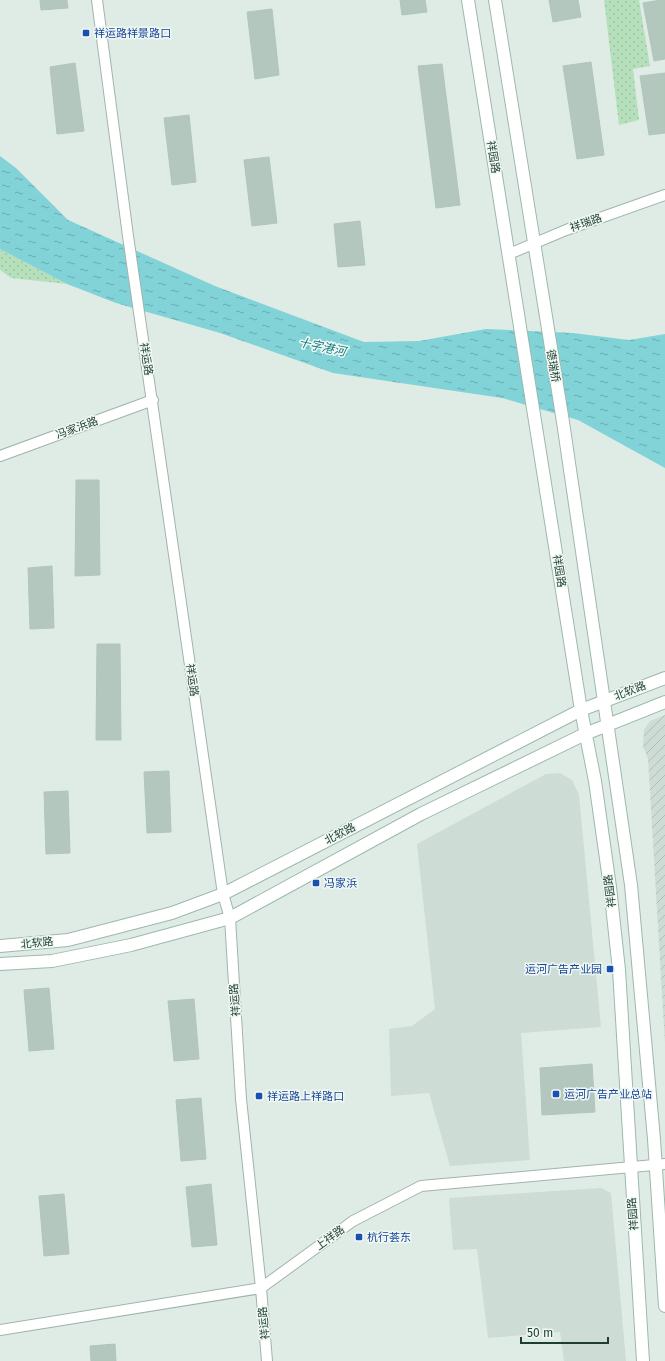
<svg xmlns="http://www.w3.org/2000/svg" width="665" height="1361" viewBox="0 0 665 1361" font-family="'Fira Sans','Noto Sans SC',sans-serif">
<style>
.built{fill:#cddcd4}
.industrial{fill:url(#industrial-furrows)}
.grass{fill:url(#grass-dots)}
.water{fill:url(#water-ripples)}
.building{fill:#b4c7be;stroke:#b1c6bb}
.lines{fill:none;stroke-linecap:round;stroke-linejoin:round}
.street-casing{stroke:#a1b4ac;stroke-width:12}
.secondary-casing{stroke:#9cb9ac;stroke-width:14}
.street{stroke:#fff;stroke-width:10}
.secondary{stroke:#fff;stroke-width:12}
.transit-dot{fill:#1a4fb4;stroke:#f0f8f3;stroke-width:1.5}
.labels{text-anchor:middle;dominant-baseline:central;stroke-width:3;stroke-linejoin:round;paint-order:stroke}
.transit-label{font-size:11px;fill:#164399;stroke:#f0f8f3;text-anchor:start}
.street-label{font-size:11px;fill:#1e3e32;stroke:#f0f8f3}
.water-label{font-size:12px;font-style:italic;fill:#137980;stroke:#f0f8f3}
</style>
<defs>
<pattern id="industrial-furrows" width="10" height="10" patternUnits="userSpaceOnUse"><rect width="10" height="10" fill="#cddcd4"/><path d="M-1 1l2-2M0 10L10 0M9 11l2-2" fill="none" stroke="#b0beb6"/></pattern>
<pattern id="grass-dots" width="8" height="8" patternUnits="userSpaceOnUse"><rect width="8" height="8" fill="#b6e0bc"/><path d="M2 2h.1M6 6h.1" fill="none" stroke="#9cc1a2" stroke-width="1.8" stroke-linecap="round"/></pattern>
<pattern id="water-ripples" width="26" height="14" patternUnits="userSpaceOnUse"><rect width="26" height="14" fill="#81d3d8"/><path d="M2 4q2-2 4 0t4 0M15 11q2-2 4 0t4 0" fill="none" stroke="#69adb0"/></pattern>
</defs>
<rect width="100%" height="100%" fill="#dfece5"/>
<path class="built" d="M560,773L572,780L579,795L601,1027L521,1033L530,1160L450,1166L429,1093L391,1096L389,1029L412,1026L435,1009L417,844L546,774Z
M601,1188L611,1193L626,1361H564L560,1332L488,1338L477,1249L453,1250L449,1198Z"/>
<path class="industrial" d="M665,715V1044L648,759L643,746L644,730L650,721Z"/>
<path class="grass" d="M604,0H639L650,66L633,69L639,120L619,125Z
M0,249L67,284L11,278L0,270Z"/>
<path class="water" d="M0,156L16,168L68,220L215,286L364,342L419,341L486,329L573,333L629,340L665,334V468L578,420L502,398L333,373L220,333L116,303L67,284L0,249Z"/>
<path class="building" d="M40,0H67L68,8L41,10Z
M400,0H425L427,12L402,15Z
M549,0H578L581,17L553,22Z
M660,0H665V59L654,61L643,3Z
M272,9L279,75L255,79L247,12Z
M591,62L604,155L577,159L563,66Z
M75,63L84,131L57,134L50,67Z
M442,64L460,205L436,208L418,66Z
M665,73V133L649,135L640,76Z
M189,115L196,182L172,185L164,118Z
M269,157L277,223L252,226L244,160Z
M360,221L365,265L338,267L334,224Z
M76,480H99L100,575L75,576Z
M52,566L54,628L30,629L28,568Z
M97,644H120L121,740H96Z
M169,771L171,832L147,833L144,772Z
M68,791L70,853L46,854L44,792Z
M49,988L54,1049L29,1051L24,990Z
M194,999L199,1059L174,1061L168,1001Z
M592,1064L595,1112L542,1115L540,1068Z
M201,1098L206,1159L181,1161L176,1100Z
M211,1184L217,1245L192,1247L186,1187Z
M64,1194L69,1254L44,1256L39,1196Z
M115,1344L116,1361H91L90,1346Z"/>
<g class="lines">
<defs>
<path id="street" d="M97,0L128,236L223,894L230,918L241,1099L261,1288L267,1361
M509,254L566,230L665,195
M0,456L153,400
M0,1330L261,1288L353,1221L421,1186L665,1164"/>
<path id="secondary" d="M468,0L581,710L595,781L610,887L619,970L643,1361
M495,0L563,422L631,885L654,1139L665,1306
M0,946L68,940L172,913L223,894L581,710L665,678
M0,964L52,961L131,945L230,918L421,814L585,734L665,702"/>
</defs>
<use href="#street" class="street-casing"/>
<use href="#secondary" class="secondary-casing"/>
<use href="#street" class="street"/>
<use href="#secondary" class="secondary"/>
</g>
<g class="transit-dot">
<rect x="82" y="29" width="8" height="8" rx="2"/>
<rect x="312" y="879" width="8" height="8" rx="2"/>
<rect x="606" y="965" width="8" height="8" rx="2"/>
<rect x="552" y="1090" width="8" height="8" rx="2"/>
<rect x="255" y="1092" width="8" height="8" rx="2"/>
<rect x="355" y="1233" width="8" height="8" rx="2"/>
</g>
<g class="labels">
<g class="transit-label">
<text x="94" y="33">祥运路祥景路口</text>
<text x="324" y="883">冯家浜</text>
<text x="602" y="969" text-anchor="end">运河广告产业园</text>
<text x="564" y="1094">运河广告产业总站</text>
<text x="267" y="1096">祥运路上祥路口</text>
<text x="367" y="1237">杭行荟东</text>
</g>
<g class="street-label">
<text transform="translate(493 157) rotate(81)">祥园路</text>
<text transform="translate(586 223) rotate(-19)">祥瑞路</text>
<text transform="translate(146 359) rotate(81)">祥运路</text>
<text transform="translate(553 366) rotate(80)">德瑞桥</text>
<text transform="translate(77 428) rotate(-20)">冯家浜路</text>
<text transform="translate(559 571) rotate(81)">祥园路</text>
<text transform="translate(192 680) rotate(82)">祥运路</text>
<text transform="translate(630 691) rotate(-21)">北软路</text>
<text transform="translate(340 834) rotate(-27)">北软路</text>
<text transform="translate(610 891) rotate(-97)">祥园路</text>
<text transform="translate(37 943) rotate(-6)">北软路</text>
<text transform="translate(235 1000) rotate(-94)">祥运路</text>
<text transform="translate(633 1214) rotate(-94)">祥园路</text>
<text transform="translate(330 1238) rotate(-36)">上祥路</text>
<text transform="translate(264 1323) rotate(-95)">祥运路</text>
</g>
<g class="water-label">
<text transform="translate(322 347) rotate(12)">十字港河</text>
</g>
</g>
<path d="M521 1337v6h87v-6" fill="none" stroke="#1e3e32" stroke-width="2"/>
<text x="527" y="1337" font-size="12" fill="#1e3e32" stroke="#f0f8f3" stroke-width="3" paint-order="stroke">50 m</text>
</svg>
